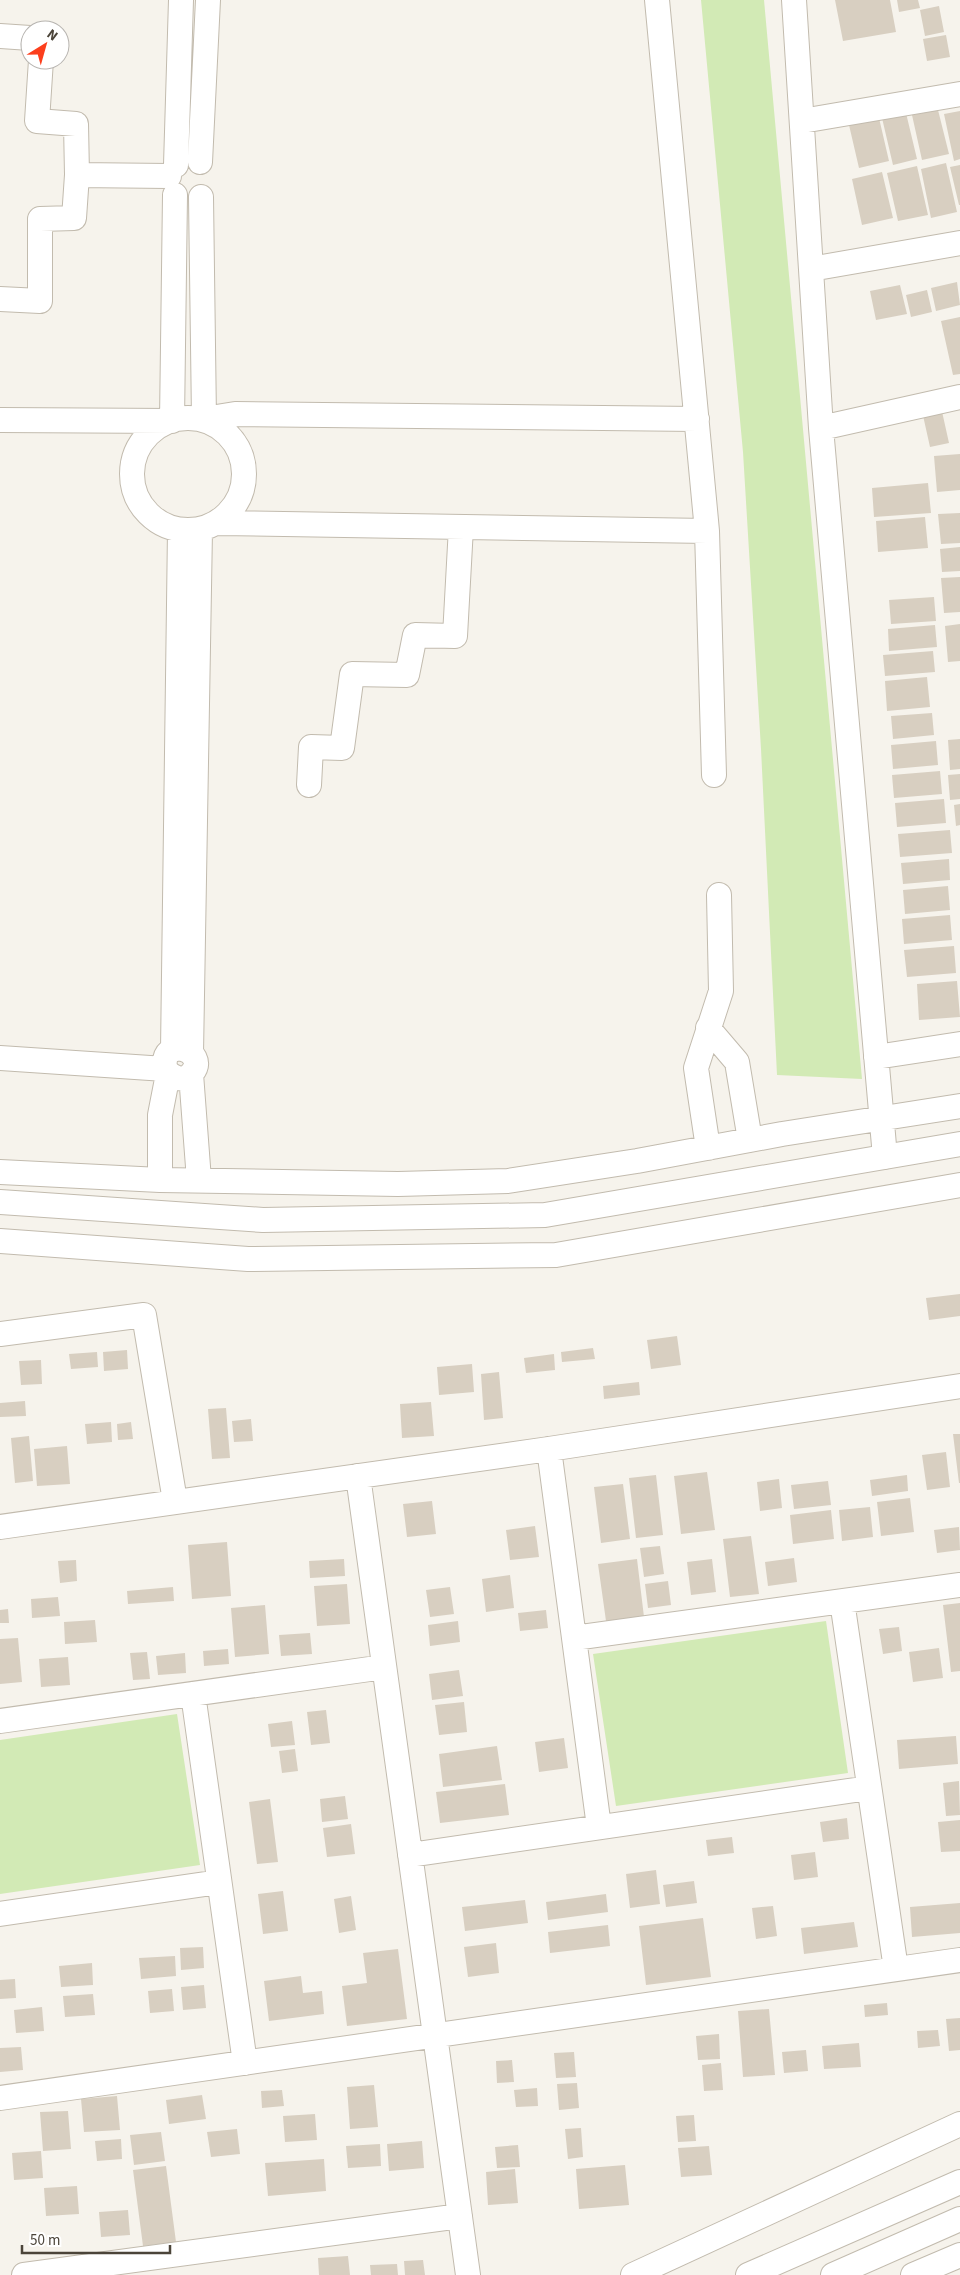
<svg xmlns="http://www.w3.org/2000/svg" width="960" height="2275" viewBox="0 0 960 2275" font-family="'Source Sans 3',sans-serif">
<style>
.green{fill:#d2eab5}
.building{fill:#d8cfc1}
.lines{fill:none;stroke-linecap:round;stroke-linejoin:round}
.minor-casing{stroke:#c2bbae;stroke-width:26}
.minor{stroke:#fff;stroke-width:24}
</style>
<rect width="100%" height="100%" fill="#f6f3ec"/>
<path class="green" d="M701,0H764L862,1079L777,1075L761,749L743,452Z
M826,1621L848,1773L616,1806L593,1654Z
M177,1714L200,1865L0,1894V1740Z"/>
<path class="building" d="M835,0H890L896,32L843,41Z
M897,0H918L920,8L899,12Z
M939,6L944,32L925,36L920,10Z
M946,35L950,57L927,61L923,39Z
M938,110L949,154L922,160L912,115Z
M960,111V159L954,161L944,114Z
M906,113L917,159L893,165L882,118Z
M879,118L889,161L859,168L849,125Z
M946,163L957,212L931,218L921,169Z
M960,165V205H959L950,167Z
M917,166L928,215L898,221L887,173Z
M882,172L893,218L862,225L852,179Z
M957,282L960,305L936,311L931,288Z
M900,285L907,314L876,320L870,291Z
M927,290L932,312L911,317L906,295Z
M960,317V374L953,375L941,321Z
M941,407L949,443L930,447L922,411Z
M960,454V490L937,492L934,456Z
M928,483L931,513L874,517L872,488Z
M960,513V543L941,544L938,514Z
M925,517L928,548L878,552L876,521Z
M960,547V571L942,572L940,549Z
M960,577V612L944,613L941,578Z
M934,597L936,621L891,624L889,600Z
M960,624V661L948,662L945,626Z
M935,625L937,647L889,651L888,629Z
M933,651L935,672L885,676L883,655Z
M927,677L930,707L887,711L885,681Z
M932,713L934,735L893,739L891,716Z
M960,739V769L950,770L948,740Z
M936,741L938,765L893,769L891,745Z
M940,771L942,794L894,798L892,775Z
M960,774V799L950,800L948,775Z
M944,799L946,823L897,827L895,803Z
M960,804V825L956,826L954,805Z
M950,830L952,853L900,857L898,834Z
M949,859L950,880L903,884L901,863Z
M948,886L950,910L905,914L903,890Z
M950,915L952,940L904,944L902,919Z
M954,946L956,973L907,977L904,950Z
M957,981L960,1017L919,1020L917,984Z
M960,1294V1316L929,1320L926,1298Z
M677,1336L681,1365L651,1369L647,1340Z
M593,1348L595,1359L562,1362L561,1352Z
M127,1350L128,1369L104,1371L103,1352Z
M97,1352L98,1367L71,1369L69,1354Z
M554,1354L555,1370L526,1373L524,1358Z
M41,1360L42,1384L21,1385L19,1361Z
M472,1364L474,1392L439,1395L437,1367Z
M499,1372L503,1418L484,1420L481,1374Z
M639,1382L640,1395L604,1399L603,1386Z
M25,1401L26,1416L0,1417V1403Z
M431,1402L434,1436L402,1438L400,1404Z
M226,1408L230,1458L212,1459L208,1409Z
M251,1419L253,1441L234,1442L232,1421Z
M111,1422L112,1442L87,1444L85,1424Z
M131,1422L133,1439L118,1440L117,1424Z
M953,1434H960V1483H959Z
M29,1436L33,1481L15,1483L11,1438Z
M67,1446L70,1484L37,1486L34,1449Z
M946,1452L950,1487L927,1490L922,1455Z
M707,1472L715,1530L681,1534L674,1476Z
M656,1475L663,1535L636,1538L629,1478Z
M907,1475L908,1491L872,1496L870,1480Z
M779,1479L782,1508L760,1511L757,1482Z
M828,1481L831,1505L794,1509L791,1485Z
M623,1484L630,1539L601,1543L594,1487Z
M910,1498L914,1532L881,1536L877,1502Z
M432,1501L436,1534L407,1537L403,1504Z
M870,1507L873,1537L842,1541L839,1510Z
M831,1510L834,1539L793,1544L790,1515Z
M535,1526L539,1557L510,1560L506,1530Z
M959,1527L960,1550L937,1553L934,1530Z
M751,1536L759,1594L730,1597L723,1539Z
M227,1542L231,1596L192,1599L188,1545Z
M660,1546L664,1574L644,1577L640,1548Z
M794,1558L797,1582L768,1586L765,1562Z
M344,1559L345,1576L310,1578L309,1561Z
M637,1559L644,1617L606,1621L598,1564Z
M712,1559L716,1592L691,1595L687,1562Z
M76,1560L77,1581L60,1583L58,1561Z
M510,1575L514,1608L486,1612L482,1579Z
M668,1581L671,1605L648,1608L645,1584Z
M347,1584L350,1624L317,1626L314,1586Z
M173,1587L174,1601L128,1604L127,1591Z
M450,1587L454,1614L430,1617L426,1590Z
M58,1597L60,1616L32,1618L31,1599Z
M960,1603V1671L951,1672L943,1605Z
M265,1605L269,1654L235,1657L231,1608Z
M8,1609L9,1623H0V1610Z
M546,1610L548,1628L520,1631L518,1613Z
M95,1620L97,1642L65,1644L64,1622Z
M458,1621L460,1642L430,1646L428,1625Z
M899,1627L902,1651L883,1654L879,1629Z
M310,1633L312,1654L281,1656L279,1635Z
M18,1638L22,1682L0,1684V1639Z
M939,1648L943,1678L913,1682L909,1652Z
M228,1649L229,1664L204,1666L203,1651Z
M147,1652L150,1679L133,1680L130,1653Z
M185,1653L186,1673L158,1675L156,1656Z
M68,1657L70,1685L41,1687L39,1659Z
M459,1670L463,1696L432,1700L429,1674Z
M464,1702L467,1732L439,1735L435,1705Z
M326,1710L330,1743L311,1745L307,1712Z
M292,1721L295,1745L271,1747L268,1724Z
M956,1736L958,1764L899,1769L897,1740Z
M564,1738L568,1768L539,1772L535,1742Z
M497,1746L502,1780L443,1787L439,1754Z
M295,1749L298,1771L282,1773L279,1751Z
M959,1781L960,1815L946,1816L943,1783Z
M505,1784L509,1815L440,1823L436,1792Z
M345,1796L348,1819L322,1822L320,1799Z
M270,1799L278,1862L257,1864L249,1802Z
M847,1818L849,1839L823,1842L820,1822Z
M960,1820V1851L941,1852L938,1822Z
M351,1824L355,1854L327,1857L323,1828Z
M732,1837L734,1853L708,1856L706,1840Z
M815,1852L818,1877L794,1880L791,1855Z
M656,1870L660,1904L630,1908L626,1874Z
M694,1881L697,1903L666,1907L663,1885Z
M283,1891L288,1931L263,1934L258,1894Z
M606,1894L608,1912L548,1920L546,1902Z
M351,1896L356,1930L339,1933L334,1899Z
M525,1900L528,1923L465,1931L462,1907Z
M960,1903V1933L912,1937L910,1907Z
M773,1906L777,1936L756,1939L752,1908Z
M703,1918L711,1977L646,1985L639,1926Z
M854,1922L858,1947L804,1954L801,1928Z
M608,1925L610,1946L550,1953L548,1932Z
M496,1943L499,1973L468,1977L464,1947Z
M203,1947L204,1968L181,1970L180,1948Z
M398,1949L407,2019L347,2026L342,1986L367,1983L363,1953Z
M175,1956L176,1976L141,1979L139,1958Z
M92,1963L93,1985L61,1987L59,1966Z
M301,1976L303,1993L322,1991L324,2014L269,2021L264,1981Z
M15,1979L16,1998L0,1999V1980Z
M204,1985L206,2008L183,2010L181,1987Z
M172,1989L174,2011L150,2013L148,1991Z
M93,1994L95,2015L65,2017L63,1996Z
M887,2003L888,2015L865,2017L864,2005Z
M42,2007L44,2031L16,2033L14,2010Z
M769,2009L775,2075L743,2077L738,2011Z
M960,2018V2050L949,2051L946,2019Z
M938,2030L940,2046L918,2048L917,2031Z
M719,2034L720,2059L698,2060L696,2036Z
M859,2043L861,2067L824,2069L822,2046Z
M21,2047L23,2070L0,2072V2048Z
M806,2050L808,2071L784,2073L782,2052Z
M574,2052L576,2077L556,2078L554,2053Z
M512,2060L514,2082L497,2083L496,2061Z
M721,2063L723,2090L704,2091L702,2065Z
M577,2083L579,2108L559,2110L557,2084Z
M374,2085L378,2127L350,2129L347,2087Z
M537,2088L538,2106L516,2107L514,2090Z
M282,2090L284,2106L262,2108L261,2091Z
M202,2095L206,2119L169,2124L166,2100Z
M117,2096L120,2130L84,2132L81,2099Z
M68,2111L71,2149L43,2151L40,2112Z
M315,2114L317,2140L285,2142L283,2116Z
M694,2115L696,2141L678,2142L676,2116Z
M581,2128L583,2157L568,2159L565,2129Z
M237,2129L240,2154L211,2157L207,2132Z
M161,2132L165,2161L134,2165L130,2135Z
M121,2139L122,2159L97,2161L95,2141Z
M422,2141L424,2168L389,2171L387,2144Z
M380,2144L381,2166L348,2168L346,2146Z
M518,2145L520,2167L497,2168L495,2147Z
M709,2146L712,2175L681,2177L678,2148Z
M41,2151L43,2178L14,2180L12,2153Z
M324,2159L326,2191L268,2196L265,2163Z
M625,2165L629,2205L579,2209L576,2169Z
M166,2166L176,2242L143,2246L133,2170Z
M515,2169L518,2203L488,2205L486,2172Z
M77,2186L79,2214L46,2216L44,2188Z
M128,2210L130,2235L101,2237L99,2212Z
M348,2256L350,2275H319L318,2258Z
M423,2260L425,2275H405L404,2261Z
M397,2264L398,2275H371L370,2265Z"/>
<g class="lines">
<defs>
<path id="minor" d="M657,0L707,531L714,775
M794,0L821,428L885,1157
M0,36L30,38
M802,121L960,94
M200,162L208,0
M176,165L181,0
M77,175L169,176
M201,197L204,419L235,414L697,419
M811,269L960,243
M0,299L40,301V219L74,218L77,175L76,124L37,121L41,60
M132 474a56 56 0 1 1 112 0a56 56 0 1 1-112 0Z
M0,420L172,421L175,195
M821,428L960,397
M218,523L707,531
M309,785L311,747L342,748L352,674L407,675L415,635L455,636L461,527
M708,1028L737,1062L750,1140
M173,1050L180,530
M191,1053L200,530
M876,1057L960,1044
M0,1058L165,1069C172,1078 184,1083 192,1073C210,1051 160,1033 165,1069
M191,1074L199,1180
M708,1148L696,1068L721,991L719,895
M0,1172L160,1180L398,1184L508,1181L637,1161L782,1134L960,1106
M160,1180V1115L168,1074
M0,1202L263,1220L545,1215L960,1144
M0,1241L248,1259L556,1255L960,1185
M0,1334L144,1315L175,1501
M549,1449L599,1827
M358,1476L468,2275
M0,1527L549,1449L960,1386
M842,1601L896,1969
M574,1638L960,1585
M193,1694L245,2063
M0,1721L384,1667
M410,1855L869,1788
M0,1914L219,1882
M0,2098L960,1960
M24,2275L460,2216
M633,2275L960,2124
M748,2275L960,2182
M833,2275L960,2219
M913,2275L960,2255"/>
</defs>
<use href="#minor" class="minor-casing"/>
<use href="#minor" class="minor"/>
</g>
<g transform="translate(45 45) rotate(37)"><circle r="24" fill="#ffffff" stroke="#b7b4b0"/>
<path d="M0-4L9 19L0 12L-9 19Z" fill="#fc3f1d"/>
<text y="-8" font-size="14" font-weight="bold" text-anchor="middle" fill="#4b4439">N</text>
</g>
<path d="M22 2245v8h148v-8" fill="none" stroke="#4b4439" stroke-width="2.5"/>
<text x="30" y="2245" font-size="15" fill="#4b4439" stroke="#ffffff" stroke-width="4" paint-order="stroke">50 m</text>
</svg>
